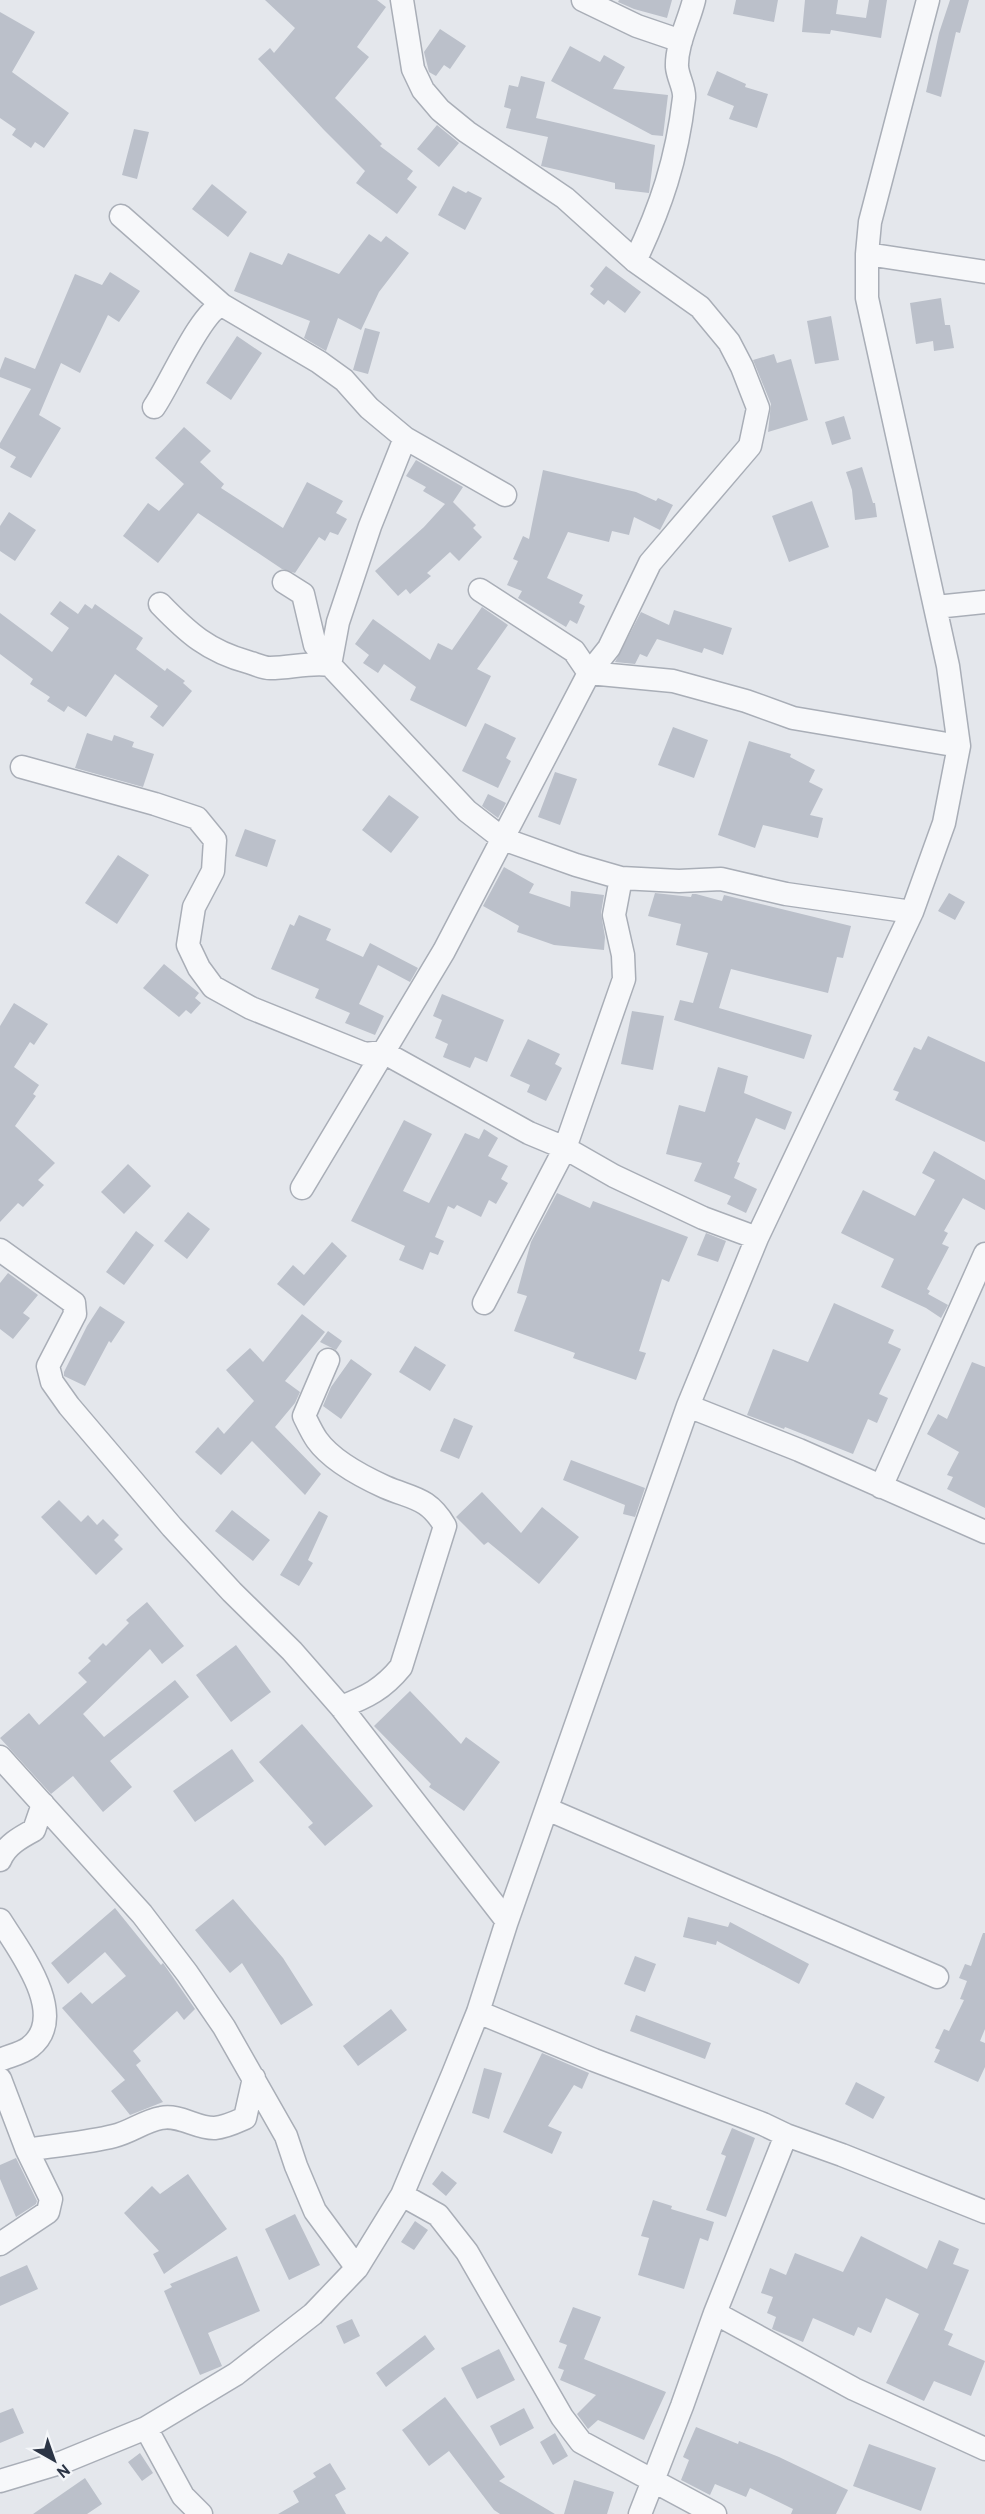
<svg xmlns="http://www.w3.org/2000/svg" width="985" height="2514" viewBox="0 0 985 2514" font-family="Overpass,sans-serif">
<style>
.building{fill:#bbc0ca}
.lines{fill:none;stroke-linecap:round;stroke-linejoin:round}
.minor-casing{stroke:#a9aeb7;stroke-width:25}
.minor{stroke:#f7f8fa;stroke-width:22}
</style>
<rect width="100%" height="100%" fill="#e4e7ec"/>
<path class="building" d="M265,0H377L386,7L357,47L369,57L335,98L382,144L380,146L413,171L407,179L417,187L397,214L356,183L365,171L324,130L258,59L270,48L274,53L295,28Z
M619,0H672L667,18L634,9L618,2Z
M736,0H778L774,22L733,14Z
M805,0H838L836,14L866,18L869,0H887L881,38L831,30L830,34L802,32Z
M950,0H969L960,33L956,32L941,97L926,92L939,33Z
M0,12L35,32L12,72L69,113L44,148L35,142L31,148L12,135L16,129L0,118Z
M440,29L466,46L450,69L444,65L436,76L429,72L424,52Z
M570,46L600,62L604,55L625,67L613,89L668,95L663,136L652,135L551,81Z
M717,71L746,84L745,87L768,94L757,128L729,119L734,106L707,95Z
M521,76L545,82L536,118L655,145L649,193L615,189V183L541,166L548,137L506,128L511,109L504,107L509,85L518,87Z
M437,125L459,143L439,167L417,149Z
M134,129L149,132L137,179L122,175Z
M212,184L247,212L228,237L192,209Z
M453,186L466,193L468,191L482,198L465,230L438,215Z
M369,234L381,242L386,236L409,253L379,292L361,330L338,318L326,351L304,338L310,321L234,291L250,252L282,265L288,253L339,274Z
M606,266L641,292L625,313L608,300L604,305L590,294L594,289L590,286Z
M110,272L140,291L119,322L108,315L80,373L61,363L39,415L61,428L31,478L10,467L16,457L0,448V443L31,389L0,377V370L5,357L35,369L75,274L102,285Z
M941,298L945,325H950L954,348L934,351L933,341L916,344L910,303Z
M831,316L839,360L815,364L807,321Z
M365,328L380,332L368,374L353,370Z
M237,336L262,353L231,400L206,383Z
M774,354L777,363L791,359L808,420L768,432L771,404L753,360Z
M844,416L851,439L832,445L825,422Z
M184,427L211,451L200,462L224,484L221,488L283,528L307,482L343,501L336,513L347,519L338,535L330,532L325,541L319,537L295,573L282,569L198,513L158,563L123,536L148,503L159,511L184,484L155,458Z
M416,460L463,487L453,502L476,525L473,528L482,537L459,561L450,552L427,573L431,576L410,594L406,589L398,596L375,571L424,527L445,504L423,491L426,487L406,476Z
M862,467L873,503H875L877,517L855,520L852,490L846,472Z
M543,470L636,492L656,501L658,498L673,505L660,530L634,517L629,535L612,531L609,542L568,532L547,578L583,595L579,603L585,606L577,624L570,620L566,627L518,598L522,591L507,585L518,561L513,559L523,536L529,539Z
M812,501L829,547L789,562L772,516Z
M9,512L36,530L15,561L0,551V526Z
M60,601L78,614L85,604L92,609L95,604L143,638L136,649L165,671L167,668L185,681L183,683L192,691L163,727L150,717L158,706L115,674L86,717L68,706L64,712L47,701L50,697L30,684L33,679L0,654V613L52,652L69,628L50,614Z
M482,607L508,625L477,669L491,676L466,727L410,700L416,687L384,664L378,673L363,663L369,655L355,644L373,619L430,660L438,643L452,650Z
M674,610L732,628L723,655L704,648L702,653L657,639L647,657L640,654L635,664L615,662L641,612L669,625Z
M485,723L516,738L506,758L511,761L498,788L462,771Z
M673,727L708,740L694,778L658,765Z
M87,733L112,741L114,735L134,742L132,747L154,754L143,787L75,768Z
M749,741L791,754L790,757L815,770L809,782L823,789L810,815L823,818L818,838L763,825L755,848L718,835Z
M555,772L577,779L560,825L538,817Z
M488,794L506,803L498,818L482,806Z
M389,795L419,817L391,853L362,830Z
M245,829L276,840L267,867L235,856Z
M118,855L149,875L117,924L85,903Z
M504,867L534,884L529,893L570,907L571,891L604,895L601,913L605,937L604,950L554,945L517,932L519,926L483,906Z
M655,893L691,897L692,894H696L722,901L724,895L851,926L843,958L837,957L828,993L731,969L719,1008L812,1035L804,1059L674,1020L680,1000L693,1003L708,953L676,945L681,924L648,916Z
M949,893L965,902L955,920L938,911Z
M299,915L331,929L326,940L363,957L370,943L418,968L410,982L378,965L359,1004L384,1016L375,1035L345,1023L350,1013L315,998L319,989L271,969L290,924L294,926Z
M164,964L199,993L195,998L201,1003L191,1014L186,1010L179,1017L143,988Z
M442,994L504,1020L487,1062L475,1057L470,1068L443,1057L448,1044L435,1038L442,1020L433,1016Z
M14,1003L48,1024L34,1045L30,1042L14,1067L39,1085L33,1094L36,1096L15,1126L55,1163L38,1180L44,1185L23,1207L18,1203L0,1222V1026Z
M632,1011L664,1016L653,1070L621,1064Z
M928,1036L985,1062V1142L895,1100L899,1092L893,1090L914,1047L921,1050Z
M528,1039L560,1054L555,1064L562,1068L546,1101L527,1092L530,1085L510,1076Z
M718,1067L748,1076L744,1093L792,1112L785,1130L756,1118L737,1162L740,1163L734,1178L757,1189L746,1213L727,1204L731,1196L694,1181L702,1163L666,1154L679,1105L705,1112Z
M404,1120L432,1134L403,1191L429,1203L465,1133L479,1139L484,1129L498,1138L488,1156L508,1166L501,1179L508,1183L496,1204L489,1200L481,1217L457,1205L454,1209L448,1206L435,1237L444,1241L438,1255L430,1252L423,1270L399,1260L405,1246L351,1221Z
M934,1151L985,1180V1210L963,1198L944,1231L948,1233L942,1244L949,1247L927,1289L930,1291L928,1294L948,1305L941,1318L926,1308L881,1287L894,1259L841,1233L863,1190L915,1216L935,1180L922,1173Z
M128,1164L151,1186L124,1214L101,1192Z
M557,1193L590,1208L593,1201L688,1237L669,1282L662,1279L639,1351L646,1353L636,1380L573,1358L575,1353L514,1331L527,1296L517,1293L531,1242Z
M188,1212L210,1229L187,1259L164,1241Z
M136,1231L154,1245L124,1285L106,1272Z
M706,1233L726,1241L718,1262L697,1255Z
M332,1242L347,1256L304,1306L277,1284L293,1265L304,1275Z
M8,1273L38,1295L23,1313L30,1318L13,1339L0,1329V1283Z
M834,1303L894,1330L888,1343L901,1349L879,1394L888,1398L877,1423L868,1419L853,1454L785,1427L784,1429L747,1415L773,1349L808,1362Z
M100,1306L125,1322L111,1343L109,1341L85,1386L64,1376V1372L87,1326Z
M302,1314L325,1332L285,1381L300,1392L295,1403L275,1427L321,1474L305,1495L252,1441L221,1475L195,1452L218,1427L224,1434L254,1401L226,1370L250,1348L263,1362Z
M328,1331L342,1341L336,1350L320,1342Z
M415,1346L446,1365L430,1391L399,1372Z
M351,1359L372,1374L341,1419L323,1406L331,1387Z
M972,1362L985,1367V1508L947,1489L953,1477L947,1475L959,1452L927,1434L938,1414L947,1419Z
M454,1418L473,1426L459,1459L440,1451Z
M571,1460L645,1488L635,1517L623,1514L625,1505L563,1480Z
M482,1492L521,1533L542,1507L579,1537L539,1584L488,1542L484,1545L456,1517Z
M59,1500L81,1522L88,1515L97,1525L103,1519L119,1535L114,1540L123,1549L96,1575L41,1517Z
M232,1510L270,1540L253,1561L215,1531Z
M319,1511L328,1516L308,1560L313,1563L299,1586L280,1575Z
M147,1602L184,1646L162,1664L150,1649L83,1714L104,1737L175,1680L189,1697L110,1761L132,1787L103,1812L73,1776L51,1794L0,1738L29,1713L39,1725L87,1682L78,1673L91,1661L88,1658L103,1643L106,1646L129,1623L126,1620Z
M236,1645L271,1692L231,1722L196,1675Z
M410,1691L461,1744L466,1737L500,1762L464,1811L429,1787L431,1784L374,1726Z
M302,1724L373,1806L325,1846L308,1827L313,1823L259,1762Z
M232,1749L254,1781L195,1822L173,1791Z
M233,1899L283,1958L313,2005L281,2025L242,1963L230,1973L195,1930Z
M115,1908L161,1965L163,1963L195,2009L184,2020L177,2011L133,2051L141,2061L136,2065L163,2102L130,2115L111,2091L125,2080L62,2008L81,1992L92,2004L126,1976L105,1952L68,1984L51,1963Z
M688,1917L728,1927L730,1922L809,1964L799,1984L717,1941L716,1945L683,1937Z
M983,1933H985V2029L980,2041L985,2043V2067L978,2082L934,2062L940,2050L935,2048L944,2029L949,2031L964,2000L960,1999L967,1981L959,1978L965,1964L971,1966Z
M635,1956L656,1964L645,1992L624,1984Z
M391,2009L407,2030L358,2066L343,2046Z
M636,2015L711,2043L705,2059L630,2031Z
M542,2053L589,2073L582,2089L574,2085L548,2126L562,2132L552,2154L503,2132Z
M484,2068L502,2073L489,2119L472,2113Z
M856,2082L885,2097L873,2119L845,2104Z
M732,2128L755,2138L726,2217L706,2210L726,2156L721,2154Z
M16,2158L37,2201L36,2204L16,2217L0,2179V2165Z
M442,2171L457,2183L446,2196L432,2184Z
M188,2174L227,2229L164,2274L153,2254L159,2251L124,2213L152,2186L160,2194Z
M653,2200L672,2206L671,2209L714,2222L708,2241L700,2238L684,2289L638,2275L649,2238L641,2236Z
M295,2214L320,2265L289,2280L265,2229Z
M415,2221L428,2230L414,2250L401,2242Z
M861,2236L927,2269L939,2240L959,2249L953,2264L969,2270L944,2330L953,2334L948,2345L985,2361L971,2396L934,2381L924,2401L886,2383L919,2314L886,2298L871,2333L858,2327L854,2336L813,2318L803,2342L772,2329L776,2317L767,2313L773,2297L761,2293L770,2268L786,2275L795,2253L843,2272Z
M237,2256L260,2311L208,2333L222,2366L200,2375L164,2291L172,2287L170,2284Z
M27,2265L38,2289L0,2306V2277Z
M573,2307L601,2317L584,2359L666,2392L644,2440L598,2420L588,2429L577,2414L596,2395L560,2380L564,2370L558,2368L567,2345L559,2342Z
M352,2319L360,2336L344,2344L336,2326Z
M425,2335L435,2349L386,2387L376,2373Z
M499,2349L515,2380L477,2399L461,2368Z
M445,2397L505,2477L499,2481L555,2514H500L494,2510L449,2451L429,2466L402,2430Z
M13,2408L24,2433L0,2443V2413Z
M524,2408L534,2428L500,2446L490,2426Z
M696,2427L738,2444L739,2441L779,2457L848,2490L836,2514H791L793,2509L750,2488L746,2497L715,2484L710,2495L681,2480L689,2460L683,2457Z
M555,2433L568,2456L553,2465L540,2442Z
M869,2444L936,2468L921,2511L853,2486Z
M140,2453L153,2473L142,2481L128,2462Z
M330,2463L346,2489L335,2495L346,2514H278L299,2502L293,2491L316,2477L313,2473Z
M85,2478L102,2504L87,2514H33Z
M574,2480L614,2492L607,2514H564Z"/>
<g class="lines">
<defs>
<path id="minor" d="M402,0L413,69L423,90L440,110L467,132L565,198L635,261L700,307L729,342L742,367L758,408L750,446L650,563L609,648L589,673L673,681L746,701L793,718L959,746
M583,0L637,26L681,41
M121,216L222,305
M867,254L985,272
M635,261C661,207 677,159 684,98C685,88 678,78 677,67C676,45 689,21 694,0
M154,407C169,386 201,311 222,305L319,362L344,380L369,408L405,438L505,495
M405,438L370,526L338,622L330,665L467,811L503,839L576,865L621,878L679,881L721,879L786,894L912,912
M160,604C188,633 208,651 248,662C255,664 263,668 270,668C291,668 310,662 330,665L315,645L303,594L284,582
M936,607L985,602
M22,767L155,804L197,818L215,840L213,871L194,907L188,945L199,968L213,987L251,1008L365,1054L383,1052L529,1133L565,1148L614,1176L703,1218L757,1238
M302,1188L444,951L589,673L574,651L480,590
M0,1250L74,1303L75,1314L48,1366L52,1382L69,1406L172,1527L232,1592L292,1651L341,1707L507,1921
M484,1303L565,1148L624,979L623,955L614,915L621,878
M328,1360L304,1416C308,1424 312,1433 317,1440C332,1461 363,1477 385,1487C413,1499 428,1497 445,1526L401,1667C383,1689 367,1697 341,1707
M688,1406L799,1450L985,1532
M881,1487L985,1254
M0,1757L142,1914L187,1973L224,2027L286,2136L296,2166L315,2211L357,2268
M547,1809L937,1977
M0,1860C6,1845 21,1837 34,1830L43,1804
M0,1920C19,1950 70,2016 30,2047C23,2053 9,2056 0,2060
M478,2012L594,2060L763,2124L786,2135L842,2155L985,2212
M0,2079L27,2150L51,2199L48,2212L0,2244
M27,2150C56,2145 86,2143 114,2136C131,2132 144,2121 161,2118C180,2114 197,2129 215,2128C226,2127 236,2122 245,2118L254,2078
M402,2195L438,2215L467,2252L562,2417L581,2442L715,2514
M715,2313L786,2135
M146,2428L183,2496L201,2514
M0,2481L63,2462L146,2428L236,2374L313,2314L357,2268L402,2195L453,2074L478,2012L507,1921L688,1406L757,1238L912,912L944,823L959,746L948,666L867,298V254L870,222L928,0
M640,2514L682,2406L715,2313L854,2389L985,2449"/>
</defs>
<use href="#minor" class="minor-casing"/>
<use href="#minor" class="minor"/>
</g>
<g transform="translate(54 2460) rotate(140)" stroke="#f4f6f9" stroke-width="4.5" paint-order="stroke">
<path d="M0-4.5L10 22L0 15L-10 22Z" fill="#2b3445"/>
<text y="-9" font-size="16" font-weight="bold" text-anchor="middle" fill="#2b3445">N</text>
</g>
</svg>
